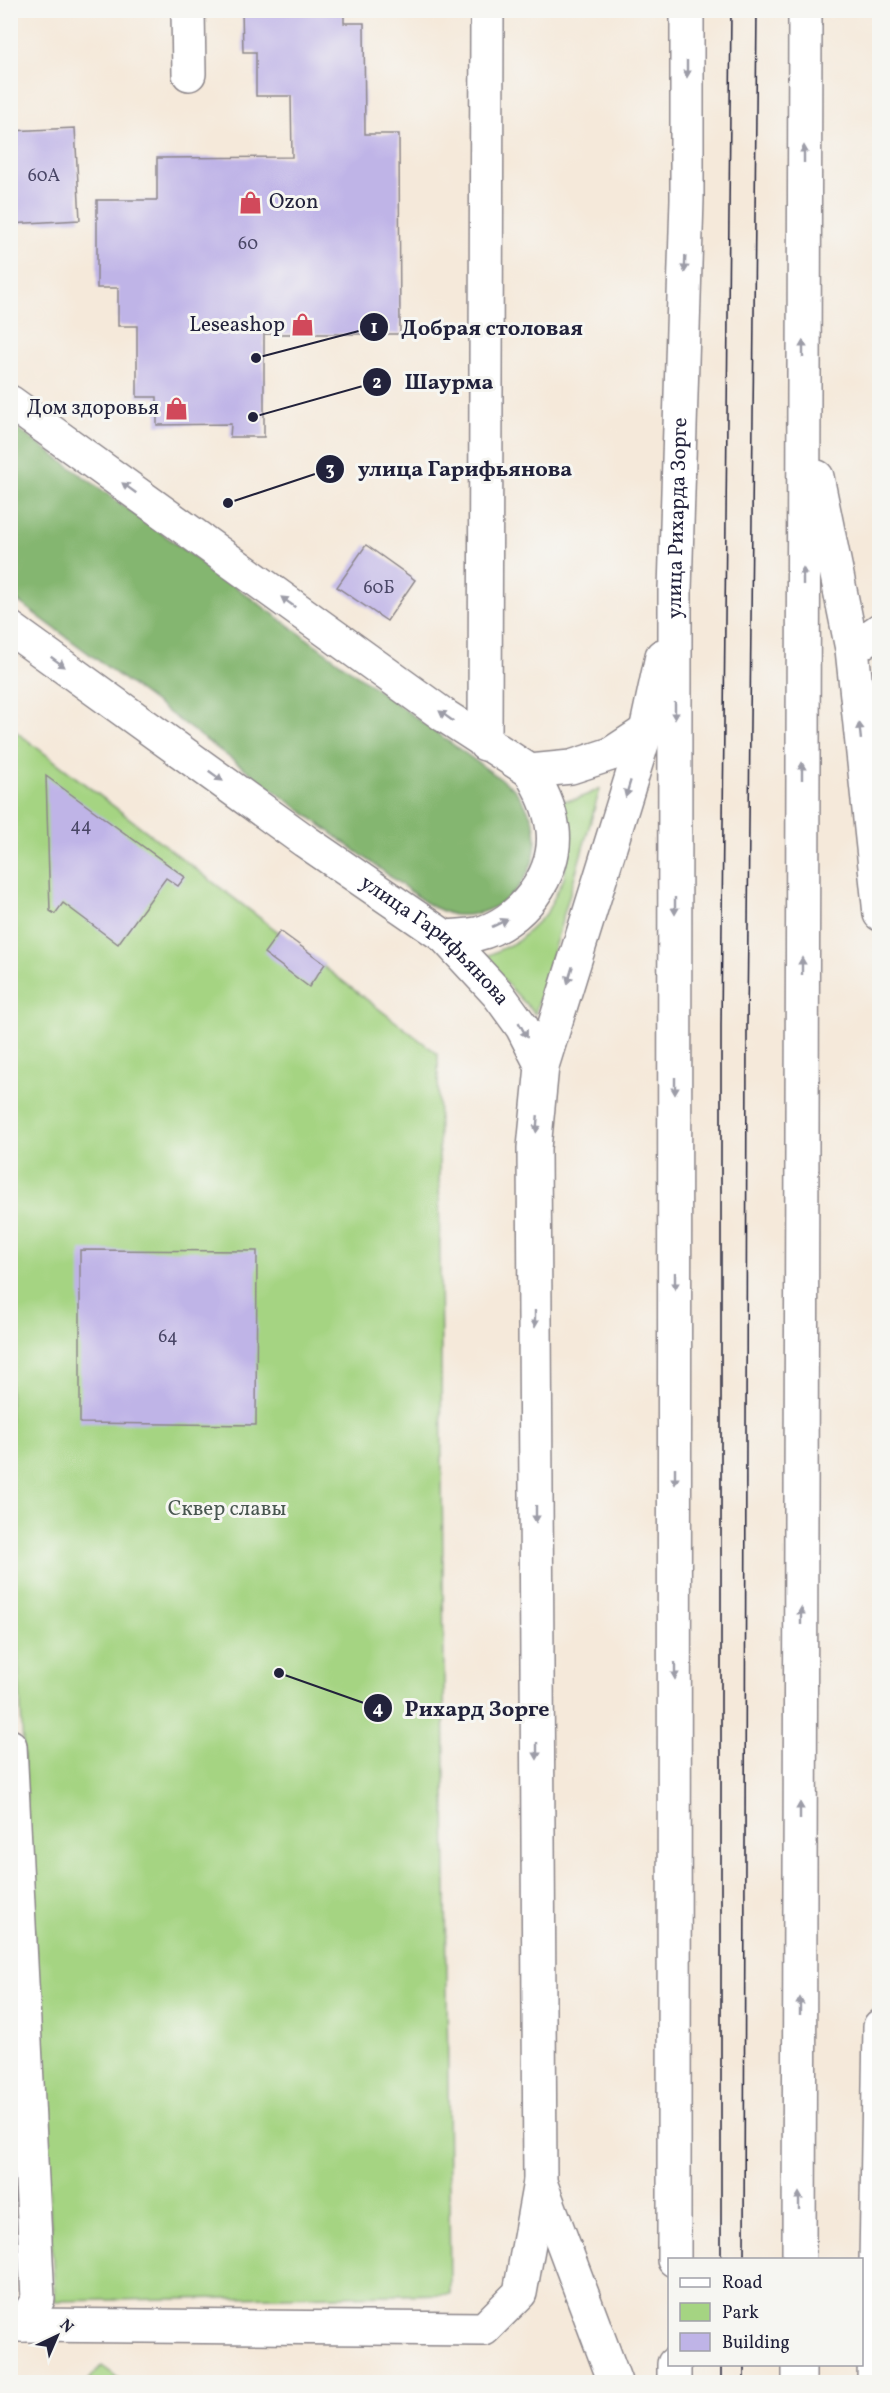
<svg xmlns="http://www.w3.org/2000/svg" width="890" height="2393" viewBox="0 0 890 2393" font-family="Vollkorn,serif">
<style>
.green{fill:#a5d482;stroke:#647b5e;stroke-width:1.5}
.forest{fill:#84b670;stroke:#536c56;stroke-width:1.5}
.building{fill:#bfb4e7}
.lines{fill:none;stroke-linecap:round;stroke-linejoin:round}
.minor-casing{stroke:#8c868a;stroke-width:36}
.major-casing{stroke:#8c868a;stroke-width:36}
.minor{stroke:#fff;stroke-width:33}
.major{stroke:#fff;stroke-width:33}
.tram{stroke:#22223b;stroke-width:1.5}
.oneway{fill:#9c9ca7}
.labels{text-anchor:middle;dominant-baseline:central;stroke-width:6;stroke-linejoin:round;paint-order:stroke}
.number-label{font-size:18px;fill:#494666}
.poi-label{font-size:21px;fill:#22223b;stroke:#f6f6f2;text-anchor:end}
.street-label{font-size:21px;fill:#22223b;stroke:#f6f6f2}
.park-label{font-size:21px;fill:#495750;stroke:#f6f6f2}
.leader{fill:none;stroke:#22223b;stroke-width:2}
.callout-dot{fill:#22223b;stroke:#f6f6f2;stroke-width:2}
.mark-label{font-size:18px;text-anchor:middle;font-weight:bold;fill:#fff}
.callout-label{font-size:22px;text-anchor:middle;font-weight:bold;fill:#22223b;stroke:#f6f6f2;stroke-width:6;stroke-linejoin:round;paint-order:stroke}
</style>
<rect width="100%" height="100%" fill="#f6f6f2"/>
<filter id="ink" filterUnits="userSpaceOnUse"><feTurbulence type="fractalNoise" baseFrequency=".0167" numOctaves="2"/><feDisplacementMap in="SourceGraphic" scale="12" xChannelSelector="R" yChannelSelector="G"/><feConvolveMatrix kernelMatrix="1 2 1 2 8 2 1 2 1" color-interpolation-filters="sRGB"/></filter>
<filter id="wash" filterUnits="userSpaceOnUse"><feTurbulence type="fractalNoise" baseFrequency=".008" numOctaves="4" result="noise"/><feDisplacementMap in="SourceGraphic" scale="24" xChannelSelector="R" yChannelSelector="G"/><feGaussianBlur stdDeviation="1.35" result="paint"/><feColorMatrix in="noise" values="0 0 0 0 0 0 0 0 0 0 0 0 0 0 0 0 0 1.4 0 .05"/><feComposite in="paint" operator="in"/></filter>
<g filter="url(#wash)">
<rect width="100%" height="100%" fill="#f5e9da"/>
<path class="green" d="M10,727L438,1054L450,2294L55,2301L10,1520Z
M600,789L535,1014L483,958L518,941L546,914L564,878L569,839L561,801L577,799Z
M102,2366L123,2381L144,2382H86Z"/>
<path class="forest" d="M11,424L513,788C523,800 532,813 535,829C542,875 502,919 455,915C447,914 437,908 429,905L11,596Z"/>
<g id="blocks">
<path class="building" d="M242,10H344V23H364L365,134H399L400,334H264V437H230L231,424L157,425V397H137V326H118V288H97V200H157V158L292,157L291,96H256V52H243Z
M75,128L80,220L10,224V131Z
M366,545L415,580L387,621L337,587Z
M46,776L185,877L178,886L166,878L118,944L63,903L55,914L50,911Z
M280,931L325,964L309,987L264,953Z
M80,1250L257,1251L256,1425L80,1423Z"/>
</g>
</g>
<g filter="url(#ink)">
<use href="#blocks" fill-opacity="0" stroke="#8c868a" stroke-width="1.5"/>
<g class="lines">
<defs>
<g id="minor">
<path d="M188,10L189,74"/>
<path d="M10,402L445,716L530,771L571,767L611,754L646,731"/>
<path id="s1" d="M10,628L305,841L445,937L498,994L522,1027L542,1066"/>
<path d="M852,649L880,630"/>
<path d="M485,744L487,10"/>
<path d="M445,937C455,936 467,936 477,934C520,924 558,875 553,830C550,807 541,790 530,771"/>
<path d="M10,1746L38,2299L23,2325H10"/>
<path d="M23,2325L484,2329L520,2293L540,2182"/>
</g>
<g id="major">
<path d="M817,477L852,649L880,914"/>
<path id="s2" d="M674,2260L675,590L687,199V10"/>
<path d="M799,2260L805,10"/>
<path d="M615,2382L540,2182L534,1148L542,1066L646,731L662,656"/>
<path d="M674,2382V2364"/>
<path d="M799,2382V2364"/>
<path d="M874,2382L880,2026"/>
</g>
</defs>
<use href="#minor" class="minor-casing"/>
<use href="#major" class="major-casing"/>
<use href="#minor" class="minor"/>
<use href="#major" class="major"/>
<path class="tram" d="M721,2260V1026L731,10
M744,2260L747,1027L757,10
M721,2382V2364
M744,2382V2364"/>
</g>
<defs><path id="oneway-solid" d="M-6-.8H1V-3.2L6.5 0L1 3.2V.8H-6Z" transform="scale(1.5)"/></defs>
<g class="oneway">
<use href="#oneway-solid" transform="translate(687 69) rotate(90)"/>
<use href="#oneway-solid" transform="translate(804 154) rotate(-90)"/>
<use href="#oneway-solid" transform="translate(685 264) rotate(92)"/>
<use href="#oneway-solid" transform="translate(803 349) rotate(-90)"/>
<use href="#oneway-solid" transform="translate(129 488) rotate(-144)"/>
<use href="#oneway-solid" transform="translate(803 576) rotate(-90)"/>
<use href="#oneway-solid" transform="translate(288 602) rotate(-144)"/>
<use href="#oneway-solid" transform="translate(58 662) rotate(36)"/>
<use href="#oneway-solid" transform="translate(675 711) rotate(90)"/>
<use href="#oneway-solid" transform="translate(446 716) rotate(-144)"/>
<use href="#oneway-solid" transform="translate(860 731) rotate(-96)"/>
<use href="#oneway-solid" transform="translate(802 771) rotate(-90)"/>
<use href="#oneway-solid" transform="translate(216 776) rotate(36)"/>
<use href="#oneway-solid" transform="translate(628 789) rotate(107)"/>
<use href="#oneway-solid" transform="translate(675 906) rotate(90)"/>
<use href="#oneway-solid" transform="translate(500 923) rotate(-26)"/>
<use href="#oneway-solid" transform="translate(802 966) rotate(-90)"/>
<use href="#oneway-solid" transform="translate(570 975) rotate(107)"/>
<use href="#oneway-solid" transform="translate(523 1030) rotate(60)"/>
<use href="#oneway-solid" transform="translate(675 1086) rotate(90)"/>
<use href="#oneway-solid" transform="translate(537 1124) rotate(95)"/>
<use href="#oneway-solid" transform="translate(675 1281) rotate(90)"/>
<use href="#oneway-solid" transform="translate(535 1319) rotate(90)"/>
<use href="#oneway-solid" transform="translate(675 1476) rotate(90)"/>
<use href="#oneway-solid" transform="translate(536 1514) rotate(90)"/>
<use href="#oneway-solid" transform="translate(801 1616) rotate(-90)"/>
<use href="#oneway-solid" transform="translate(675 1671) rotate(90)"/>
<use href="#oneway-solid" transform="translate(537 1751) rotate(90)"/>
<use href="#oneway-solid" transform="translate(800 1811) rotate(-90)"/>
<use href="#oneway-solid" transform="translate(800 2006) rotate(-90)"/>
<use href="#oneway-solid" transform="translate(799 2201) rotate(-90)"/>
</g>
</g>
<defs>
<symbol id="shop-bare" viewBox="-9 -9 18 18"><path d="M-5-2.5h2.3a2.7 3.5 0 0 1 5.4 0H5L5.5 6h-11ZM-1.5-2.5h3a1.5 2.3 0 0 0-3 0Z" fill="#d1495b" stroke="#f6f6f2" stroke-width="2.5" paint-order="stroke"/></symbol>
</defs>
<g fill-rule="evenodd">
<use href="#shop-bare" x="234" y="186" width="33" height="33"/>
<use href="#shop-bare" x="286" y="308" width="33" height="33"/>
<use href="#shop-bare" x="160" y="392" width="33" height="33"/>
</g>
<g class="labels">
<g class="number-label">
<text x="44" y="176">60А</text>
<text x="248" y="244">60</text>
<text x="379" y="588">60Б</text>
<text x="81" y="826">44</text>
<text x="168" y="1337">64</text>
</g>
<g class="poi-label">
<text x="269" y="202" text-anchor="start">Ozon</text>
<text x="285" y="325">Leseashop</text>
<text x="159" y="408">Дом здоровья</text>
</g>
<g class="street-label">
<text stroke="none"><textPath href="#s2" startOffset="1742">улица Рихарда Зорге</textPath></text>
<text stroke="none"><textPath href="#s1" startOffset="528">улица Гарифьянова</textPath></text>
</g>
<g class="park-label">
<text x="227" y="1509">Сквер славы</text>
</g>
</g>
<path class="leader" d="M256 358L374 327M253 417L377 382M228 503L330 469M279 1673L378 1708"/>
<g class="callout-dot">
<circle cx="256" cy="358" r="6"/>
<circle cx="253" cy="417" r="6"/>
<circle cx="228" cy="503" r="6"/>
<circle cx="279" cy="1673" r="6"/>
<circle cx="374" cy="327" r="15"/>
<circle cx="377" cy="382" r="15"/>
<circle cx="330" cy="469" r="15"/>
<circle cx="378" cy="1708" r="15"/>
</g>
<g class="mark-label">
<text x="374" y="333">1</text>
<text x="377" y="388">2</text>
<text x="330" y="475">3</text>
<text x="378" y="1714">4</text>
</g>
<g class="callout-label">
<text x="492" y="335">Добрая столовая</text>
<text x="449" y="389">Шаурма</text>
<text x="465" y="476">улица Гарифьянова</text>
<text x="477" y="1716">Рихард Зорге</text>
</g>
<rect width="890" height="2393" fill="none" stroke="#f6f6f2" stroke-width="36"/>
<rect x="668" y="2258" width="195" height="108" fill="#f6f6f2" stroke="#a1a1a9" stroke-width="1.5"/>
<rect x="680" y="2278" width="30" height="9" fill="#ffffff" stroke="#a1a1a9" stroke-width="1.5"/>
<text x="722" y="2288" font-size="18" fill="#22223b">Road</text>
<rect x="680" y="2303" width="30" height="18" fill="#a5d482" stroke="#a1a1a9" stroke-width="1.5"/>
<text x="722" y="2318" font-size="18" fill="#22223b">Park</text>
<rect x="680" y="2333" width="30" height="18" fill="#bfb4e7" stroke="#a1a1a9" stroke-width="1.5"/>
<text x="722" y="2348" font-size="18" fill="#22223b">Building</text>
<g transform="translate(57 2336) rotate(44)" stroke="#f6f6f2" stroke-width="4.5" paint-order="stroke">
<path d="M0-4.5L10 22L0 15L-10 22Z" fill="#22223b"/>
<text y="-9" font-size="16" font-weight="bold" text-anchor="middle" fill="#22223b">N</text>
</g>
</svg>
